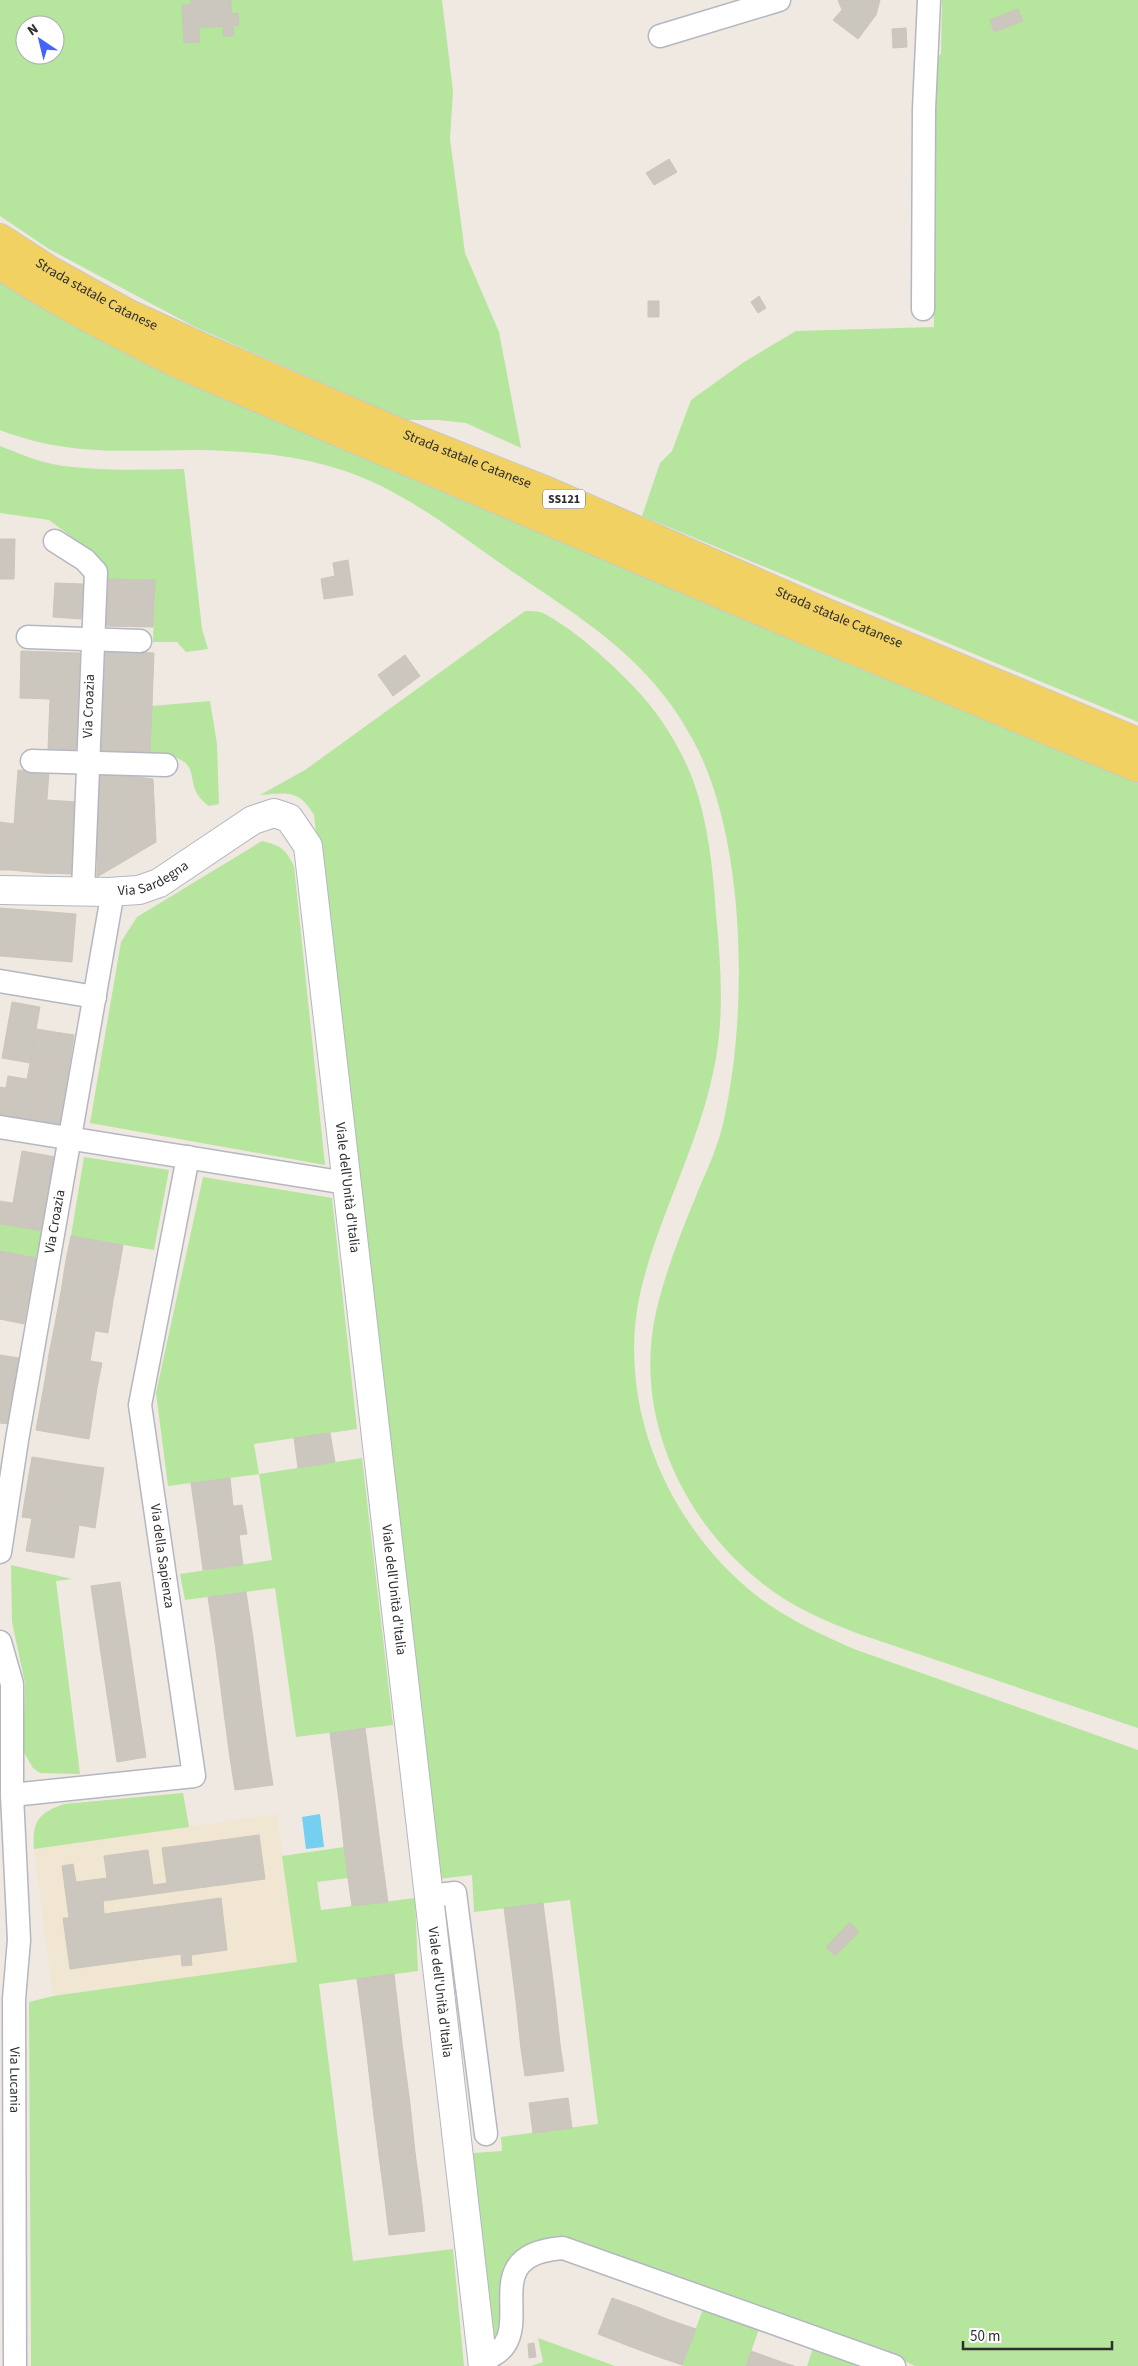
<svg xmlns="http://www.w3.org/2000/svg" width="1138" height="2366" viewBox="0 0 1138 2366" font-family="'Source Sans 3',sans-serif">
<style>
.education{fill:#f0e6d1}
.green{fill:#b6e59e;fill-rule:evenodd}
.water{fill:#75cff0}
.building{fill:#cbc7bf;stroke:#cbc5ba}
.lines{fill:none;stroke-linecap:round;stroke-linejoin:round}
.street-casing{stroke:#b4b7c1;stroke-width:25}
.secondary-casing{stroke:#b4b7c1;stroke-width:30}
.primary-casing{stroke:#c9c9c9;stroke-width:30}
.street{stroke:#fff;stroke-width:22}
.secondary{stroke:#fff;stroke-width:28}
.primary{stroke:#f2d163;stroke-width:28}
.labels{text-anchor:middle;dominant-baseline:central;stroke-width:4;stroke-linejoin:round;paint-order:stroke}
.shield{fill:#fff;stroke:#6d6d6d;stroke-width:1}
.shield-label{font-size:12px;font-weight:bold;fill:#2e2e2e}
.street-label{font-size:14px;fill:#2e2e2e;stroke:#fff}
</style>
<rect width="100%" height="100%" fill="#efe9e1"/>
<path class="education" d="M277,1814L297,1962L53,1996L34,1849Z"/>
<path class="green" d="M0,0H442L453,91L450,139L465,253L499,332L521,448L466,423L439,420H406L195,327L49,249L0,216ZM25,25H55V55H25Z
M942,0H1138V722L642,516L660,463L672,451L691,400L744,362L796,331L934,327L931,62L941,54Z
M0,278L180,378L812,648L1138,783V1728L859,1634C825,1621 792,1607 763,1584C682,1520 633,1416 656,1312C665,1274 679,1237 694,1201C704,1176 717,1150 723,1124C748,1016 747,841 694,742C650,657 579,617 503,565C469,542 435,515 398,495C336,459 267,451 197,450C125,450 70,457 0,430Z
M0,446C20,454 41,463 63,466C103,471 144,470 184,469L202,629L208,649L186,652L177,642H153L155,580L107,579L104,563L96,555L49,520L0,513Z
M525,611C531,611 538,611 543,613C575,630 609,661 634,687C659,713 680,746 693,780C708,822 713,869 716,914C721,966 725,1021 713,1073C698,1144 663,1208 644,1278C611,1394 664,1523 757,1596C787,1619 820,1634 854,1649L1138,1750V2366H915L881,2350L534,2244L494,2340L473,2153L502,2151L501,2137L598,2124L570,1900L474,1912L472,1875L439,1879L314,815C299,789 287,793 260,795L305,770Z
M210,701L217,744L219,804L209,806C176,783 214,758 150,753L152,706Z
M262,841C281,846 285,848 294,866L325,1165L90,1123L121,942L137,917Z
M84,1157L169,1170L154,1250L71,1236Z
M203,1177L332,1198L357,1429L254,1444L259,1474L362,1458L393,1725L296,1737L275,1588L185,1600L180,1574L272,1560L259,1474L168,1486L156,1393Z
M0,1224L43,1231L36,1258L0,1251Z
M11,1565L72,1579L56,1581L80,1774L40,1773L33,1768L23,1751L25,1683L12,1622Z
M183,1793L189,1827L34,1849C32,1822 38,1813 64,1804Z
M344,1847L348,1878L317,1882L321,1910L415,1898L418,1971L319,1984L353,2261L453,2249L464,2366H31L29,2002L53,1996L297,1962L282,1856Z
M703,2309L759,2329L746,2366H682Z
M538,2338L615,2366H531L543,2362Z
M813,2348L866,2366H807Z"/>
<path class="water" d="M320,1814L324,1847L306,1849L302,1817Z"/>
<path class="building" d="M196,0H231V14L238,13L239,25L233,26L234,36H223V26L199,28L200,42L184,43L182,5H190V1Z
M838,0H880L876,15L858,39L833,20L842,10Z
M1018,9L1023,21L994,32L990,20Z
M906,28L907,47L893,48L892,29Z
M669,159L677,172L654,185L646,173Z
M759,296L766,308L758,313L751,302Z
M648,301H659V317H648Z
M0,539H15L14,579H0Z
M348,560L353,595L338,597L333,563Z
M335,576L338,597L324,599L321,579Z
M107,579L155,580L154,603L106,602Z
M55,583L83,584L81,619L53,617Z
M106,602L154,603L153,627L105,626Z
M21,651L80,653L78,700L20,698Z
M103,651L154,653L152,706L101,705Z
M405,655L420,676L393,696L378,675Z
M50,699L78,700L76,750L48,749Z
M101,705L152,706L150,753L99,751Z
M18,770L49,772L45,825L14,824Z
M99,773L130,776L131,857L97,877Z
M130,776L153,779L156,842L131,857Z
M47,800L77,802L72,874L42,873Z
M0,822L14,824L11,870H0Z
M14,824L45,825L42,873L11,870Z
M0,908L76,914L72,962L0,956Z
M12,1002L40,1007L30,1063L2,1058Z
M36,1029L74,1035L69,1069L30,1063Z
M30,1063L69,1069L59,1126L31,1121L38,1081L27,1079Z
M8,1076L38,1081L31,1121L1,1116Z
M0,1087L6,1088L1,1116H0Z
M22,1151L56,1157L47,1209L13,1203Z
M0,1201L47,1209L43,1231L0,1224Z
M71,1236L123,1245L119,1269L66,1260Z
M0,1251L36,1258L30,1291L0,1286Z
M66,1260L119,1269L113,1301L61,1292Z
M0,1286L30,1291L24,1324L0,1319Z
M61,1292L113,1301L108,1333L55,1324Z
M55,1324L95,1331L90,1361L49,1354Z
M49,1354L102,1363L97,1388L45,1380Z
M0,1355L19,1358L13,1394L0,1392Z
M45,1380L97,1388L89,1439L36,1430Z
M0,1392L13,1394L9,1424L0,1423Z
M330,1433L335,1462L298,1468L294,1438Z
M32,1457L76,1464L71,1493L27,1486Z
M76,1464L104,1468L95,1528L67,1523Z
M230,1478L233,1506L195,1511L191,1483Z
M27,1486L71,1493L67,1523L22,1517Z
M242,1505L247,1534L199,1540L195,1511Z
M32,1518L79,1525L74,1558L26,1551Z
M239,1535L243,1565L203,1570L199,1540Z
M120,1582L130,1649L101,1654L91,1586Z
M246,1592L253,1638L215,1643L208,1597Z
M253,1638L262,1708L224,1713L215,1643Z
M130,1649L137,1697L108,1701L101,1654Z
M137,1697L146,1757L117,1762L108,1701Z
M262,1708L268,1753L230,1758L224,1713Z
M365,1728L374,1796L339,1801L330,1733Z
M268,1753L273,1785L235,1790L230,1758Z
M374,1796L380,1843L344,1847L339,1801Z
M259,1835L265,1879L103,1901L104,1914L221,1898L227,1950L191,1955L192,1965L182,1966L181,1954L70,1969L63,1918H69L62,1866L73,1864L76,1882L107,1878L104,1856L148,1850L153,1885L167,1883L162,1848Z
M380,1843L384,1873L348,1878L344,1847Z
M384,1873L388,1902L352,1906L348,1878Z
M543,1903L549,1949L510,1954L504,1908Z
M850,1922L859,1932L835,1956L826,1947Z
M549,1949L555,1997L516,2002L510,1954Z
M394,1974L403,2051L367,2055L357,1979Z
M555,1997L560,2044L521,2049L516,2002Z
M560,2044L564,2071L525,2076L521,2049Z
M403,2051L410,2104L373,2108L367,2055Z
M568,2098L572,2128L533,2133L529,2103Z
M410,2104L415,2152L379,2156L373,2108Z
M415,2152L421,2196L385,2201L379,2156Z
M421,2196L425,2231L389,2235L385,2201Z
M612,2298L640,2308L626,2345L598,2334Z
M640,2308L667,2319L653,2355L626,2345Z
M667,2319L696,2329L682,2365L653,2355Z
M534,2343L536,2357L529,2358L528,2344Z
M751,2351L779,2361L777,2366H746Z
M779,2361L794,2366H777Z"/>
<g class="lines">
<defs>
<g id="street">
<path d="M660,36L779,0"/>
<path d="M923,309L924,109L929,0"/>
<path d="M55,541L85,560L96,572L83,891"/>
<path d="M28,637L140,641"/>
<path d="M32,761L166,765"/>
<path d="M0,981L95,997"/>
<path d="M0,1127L346,1183"/>
<path id="s1" d="M0,1552L17,1440L113,891"/>
<path id="s2" d="M0,1642L12,1684V1795L19,1940L14,1999L15,2366"/>
<path d="M12,1795L194,1776L140,1405L188,1157"/>
<path d="M429,1896L455,1893L486,2134"/>
<path d="M482,2360C549,2339 466,2255 563,2248L894,2366"/>
</g>
<g id="secondary">
<path id="s3" d="M0,890L108,892L139,890L159,883L253,820L274,813L289,818L308,846L483,2366"/>
</g>
<g id="primary">
<path id="s4" d="M0,238L51,271L127,313L199,346L408,436L547,491L829,614L1138,742"/>
<path d="M0,265C56,303 117,333 178,364L819,636L1138,768"/>
</g>
</defs>
<use href="#street" class="street-casing"/>
<use href="#secondary" class="secondary-casing"/>
<use href="#primary" class="primary-casing"/>
<use href="#street" class="street"/>
<use href="#secondary" class="secondary"/>
<use href="#primary" class="primary"/>
</g>
<g class="labels">
<rect class="shield" x="543" y="489.5" width="42" height="19" rx="4"/>
<g class="shield-label">
<text x="564" y="499">SS121</text>
</g>
<g class="street-label">
<text stroke="none"><textPath href="#s4" startOffset="112">Strada statale Catanese</textPath></text>
<text stroke="none"><textPath href="#s4" startOffset="518">Strada statale Catanese</textPath></text>
<text stroke="none"><textPath href="#s4" startOffset="922">Strada statale Catanese</textPath></text>
<text transform="translate(89 706) rotate(-88)">Via Croazia</text>
<text stroke="none"><textPath href="#s3" startOffset="156">Via Sardegna</textPath></text>
<text stroke="none"><textPath href="#s3" startOffset="689">Viale dell'Unità d'Italia</textPath></text>
<text stroke="none"><textPath href="#s1" startOffset="335">Via Croazia</textPath></text>
<text transform="translate(162 1556) rotate(82)">Via della Sapienza</text>
<text stroke="none"><textPath href="#s3" startOffset="1094">Viale dell'Unità d'Italia</textPath></text>
<text stroke="none"><textPath href="#s3" startOffset="1499">Viale dell'Unità d'Italia</textPath></text>
<text stroke="none"><textPath href="#s2" startOffset="440">Via Lucania</textPath></text>
</g>
</g>
<g transform="translate(40 40) rotate(325)"><circle r="24" fill="#ffffff" stroke="#ababab"/>
<path d="M0-4L9 19L0 12L-9 19Z" fill="#4264fb"/>
<text y="-8" font-size="14" font-weight="bold" text-anchor="middle" fill="#2e2e2e">N</text>
</g>
<path d="M963 2341v8h149v-8" fill="none" stroke="#2e2e2e" stroke-width="2.5"/>
<text x="970" y="2341" font-size="15" fill="#2e2e2e" stroke="#ffffff" stroke-width="4" paint-order="stroke">50 m</text>
</svg>
